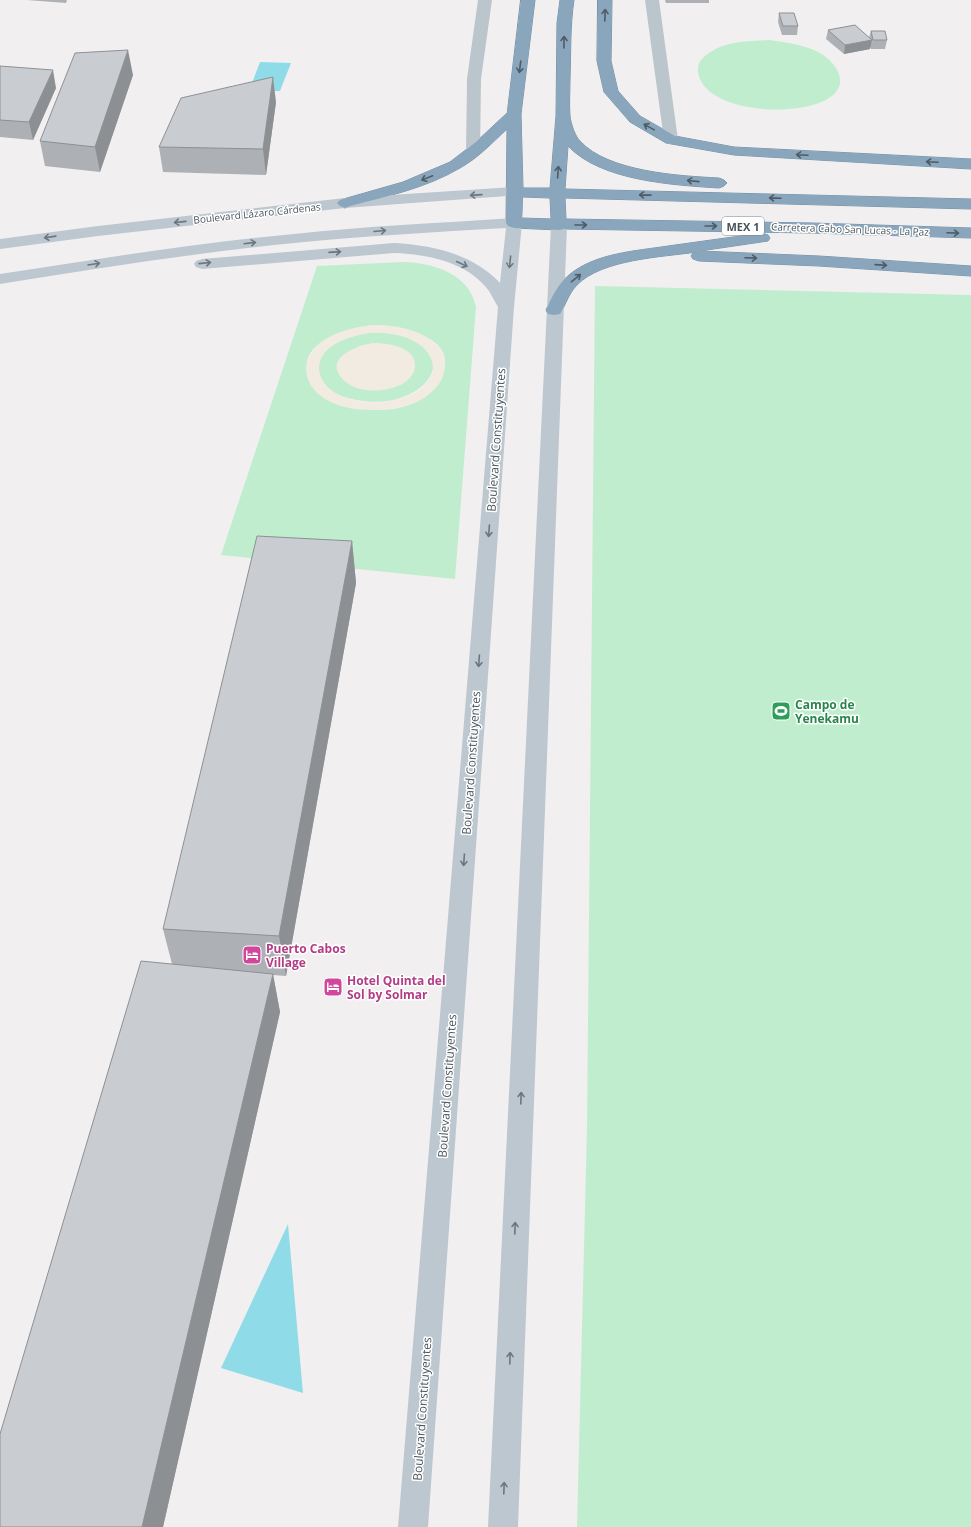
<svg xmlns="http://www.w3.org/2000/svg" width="971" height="1527" viewBox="0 0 971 1527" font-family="'Open Sans',sans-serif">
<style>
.green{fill:#c0edce;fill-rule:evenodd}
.sand{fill:#f2ebe1;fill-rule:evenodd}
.water{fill:#8fdce8}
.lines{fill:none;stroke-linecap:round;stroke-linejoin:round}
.highway-casing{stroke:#7491a8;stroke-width:1}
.street{fill:#bbc5cc;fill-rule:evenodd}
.secondary{fill:#bcc7d0;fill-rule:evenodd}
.highway{fill:#89a6bc;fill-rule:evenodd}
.wall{fill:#adb0b5}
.shaded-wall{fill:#8d9093}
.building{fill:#c9cdd2;stroke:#8d9093}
.oneway{stroke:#4e5c66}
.oneway2{stroke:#6b767f}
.labels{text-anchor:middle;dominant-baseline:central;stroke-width:3;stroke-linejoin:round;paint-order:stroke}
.far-street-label{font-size:10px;fill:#48545c;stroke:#fff}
.shield{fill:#fff;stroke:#7f878d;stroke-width:1}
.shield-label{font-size:11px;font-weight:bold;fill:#48545c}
.street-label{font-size:12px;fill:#48545c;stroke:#fff}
.leisure-label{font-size:12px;font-weight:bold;fill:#27864d;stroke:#fff;text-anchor:start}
.hotel-label{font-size:12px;font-weight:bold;fill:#b23c85;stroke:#fff;text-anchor:start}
</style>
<rect width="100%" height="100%" fill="#f2eff0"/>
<path class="green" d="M769,40C790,43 819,46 833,64C875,117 720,126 700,79C697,73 697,65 701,60C718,41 746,41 769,40Z
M403,262C433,263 469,273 476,307L455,579L221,555L317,266ZM374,325C394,325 445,334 445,361C446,394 407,411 379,410C373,410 367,406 361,404C345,398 329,393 312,387C289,344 342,329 374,325Z
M595,286L971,295V1527H577L587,1127Z
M378,332C476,340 429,417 352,399C338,396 324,389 319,375C310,345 357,333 378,332ZM374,343L396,346L407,352L406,381L387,389H364L359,346Z"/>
<path class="sand" d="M374,325C470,325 466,407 377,410C288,413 279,333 374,325ZM370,333C442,329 459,392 386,402C315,411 287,344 370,333Z
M374,343C388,343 416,347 415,366C415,374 409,379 404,383C387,393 354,395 341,377C325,356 360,345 374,343Z"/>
<path class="water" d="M260,62L291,63L280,91H249Z
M288,1224L303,1393L221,1368Z"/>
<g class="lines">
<defs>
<path id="highway" d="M521,0H535L521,114L523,188H550L556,116L557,23L560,0H574C570,26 571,53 570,79C570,91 569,104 570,116C571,124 575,136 580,141C608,172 680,176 719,178L724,180L727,183L724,186L719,188C673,185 601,181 568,146L565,189L971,199V209L565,198L566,219L812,223L971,228V238L812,233L564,229L559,230L514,228L508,226L506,223L507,129C492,143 478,158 460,168C426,188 388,196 350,206L345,208L340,206L337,203L340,200L403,182L450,162L476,142L507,113ZM523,197L550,198L551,219L522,218Z
M598,0H612L611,61L618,91L640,116L675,136L734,147L971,159V169L734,155L666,143L630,122L604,92L597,61Z
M762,233L768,235L770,238L768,241L700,251L819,256L971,266V276L819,266L699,261L693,259L691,256L693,253L697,252C663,257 602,259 577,285C569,293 566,304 560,314L554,315L548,314L546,310C552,297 558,284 569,275C595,253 636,251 668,246C699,242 731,237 762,233Z"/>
</defs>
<use href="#highway" class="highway-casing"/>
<path class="street" d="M478,0H492L481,79L480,152L478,155L473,156L468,155L466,152L467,79Z
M645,0H659L678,140L676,143L671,144L666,143L664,140Z"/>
<path class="secondary" d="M515,187L520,189L523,192L520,195L345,208L98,236L0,249V239L98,226L345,198Z
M514,218L520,220L522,223L514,307L428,1527H398L498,307C495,302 492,296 489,291C468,262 427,254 394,253L202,269L196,267L194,264L196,261L202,259L394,243C432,245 473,254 500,283L506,228C435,232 364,236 294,243C196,253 98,268 0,284V274C98,259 195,243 294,234C367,226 441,223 514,218Z
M559,220L565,222L567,225L518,1527H488L551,225L553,222Z"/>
<use href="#highway" class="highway"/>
</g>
<path class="wall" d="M27,0H67L66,3Z
M665,0H709V3H666Z
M779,13L798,26L797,35H782L778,22Z
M828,30L869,38L871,31L887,40L885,49H871V47L870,49L844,54L826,39Z
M0,66L56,88L33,140L0,137Z
M133,75L100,172L45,166L40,141Z
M276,102L266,175L163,172L159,147Z
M352,541L356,583L286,976L273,975L280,1012L163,1527H0L172,964L163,929Z"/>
<path class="shaded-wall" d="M872,40L870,49L844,54L845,45Z
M128,50L133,75L100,172L95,147Z
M53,70L56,88L33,140L29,122Z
M273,77L276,102L266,175L263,149Z
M352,541L356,583L286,976L279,936Z
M273,974L280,1012L163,1527H142Z"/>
<path class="building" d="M779,13H794L798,26H783Z
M855,25L872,40L845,45L828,30Z
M871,31H885L887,40H873Z
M128,50L95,147L40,141L75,53Z
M0,66L53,70L29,122L0,120Z
M273,77L263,149L159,147L181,98Z
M257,536L352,541L279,936L163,929Z
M141,961L273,974L142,1527H0V1434Z"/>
<defs><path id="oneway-shaft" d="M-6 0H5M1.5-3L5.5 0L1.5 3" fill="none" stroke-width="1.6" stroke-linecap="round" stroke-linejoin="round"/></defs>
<g class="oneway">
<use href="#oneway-shaft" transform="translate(605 15) rotate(-88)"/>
<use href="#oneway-shaft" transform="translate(564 42) rotate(-89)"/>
<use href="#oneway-shaft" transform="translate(520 67) rotate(97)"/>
<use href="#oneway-shaft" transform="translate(649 127) rotate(-151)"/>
<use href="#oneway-shaft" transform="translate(802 155) rotate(-177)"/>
<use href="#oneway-shaft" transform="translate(932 162) rotate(-177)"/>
<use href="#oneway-shaft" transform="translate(558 172) rotate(-86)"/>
<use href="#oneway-shaft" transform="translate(427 178) rotate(158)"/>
<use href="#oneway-shaft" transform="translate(693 181) rotate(-174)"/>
<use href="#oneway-shaft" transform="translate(645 195) rotate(-179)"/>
<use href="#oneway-shaft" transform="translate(775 198) rotate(-178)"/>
<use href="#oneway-shaft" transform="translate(581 225)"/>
<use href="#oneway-shaft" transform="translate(711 226)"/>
<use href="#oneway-shaft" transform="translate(953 233) rotate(2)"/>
<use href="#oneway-shaft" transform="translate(751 258) rotate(2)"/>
<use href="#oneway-shaft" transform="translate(881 265) rotate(4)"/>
<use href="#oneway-shaft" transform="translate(576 278) rotate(-39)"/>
</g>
<g class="oneway2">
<use href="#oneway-shaft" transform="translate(476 195) rotate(176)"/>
<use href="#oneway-shaft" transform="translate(180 222) rotate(174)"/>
<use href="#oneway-shaft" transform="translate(380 231) rotate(-5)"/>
<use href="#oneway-shaft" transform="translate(50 237) rotate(172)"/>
<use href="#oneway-shaft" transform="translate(250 243) rotate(-7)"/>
<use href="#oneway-shaft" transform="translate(335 252) rotate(-4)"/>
<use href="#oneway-shaft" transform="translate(510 262) rotate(96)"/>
<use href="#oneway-shaft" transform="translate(205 263) rotate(-6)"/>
<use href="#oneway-shaft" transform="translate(94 264) rotate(-9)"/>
<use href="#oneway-shaft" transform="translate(462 264) rotate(25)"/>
<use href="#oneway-shaft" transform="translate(489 531) rotate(94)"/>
<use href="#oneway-shaft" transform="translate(479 661) rotate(94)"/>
<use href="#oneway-shaft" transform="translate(464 860) rotate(94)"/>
<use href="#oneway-shaft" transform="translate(521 1098) rotate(-88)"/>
<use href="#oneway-shaft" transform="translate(515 1228) rotate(-88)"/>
<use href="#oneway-shaft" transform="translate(510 1358) rotate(-88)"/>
<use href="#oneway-shaft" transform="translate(504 1488) rotate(-88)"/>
</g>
<defs>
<symbol id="stadium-square" viewBox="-11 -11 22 22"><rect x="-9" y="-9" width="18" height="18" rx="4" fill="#2e9e5b" stroke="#fff"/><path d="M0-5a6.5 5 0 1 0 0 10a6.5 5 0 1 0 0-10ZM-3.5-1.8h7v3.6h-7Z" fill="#fff"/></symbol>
<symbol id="hotel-square" viewBox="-11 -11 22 22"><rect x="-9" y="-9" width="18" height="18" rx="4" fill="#d1479c" stroke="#fff"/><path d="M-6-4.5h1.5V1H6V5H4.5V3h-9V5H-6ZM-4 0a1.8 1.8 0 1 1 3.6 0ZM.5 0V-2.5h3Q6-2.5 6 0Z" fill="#fff"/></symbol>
</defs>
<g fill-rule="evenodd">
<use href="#stadium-square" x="770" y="700" width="22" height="22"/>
<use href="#hotel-square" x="241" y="944" width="22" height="22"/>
<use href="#hotel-square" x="322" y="976" width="22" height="22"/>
</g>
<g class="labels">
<g class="far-street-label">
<text transform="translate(257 213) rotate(-6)">Boulevard Lázaro Cárdenas</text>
<text transform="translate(850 229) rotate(2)">Carretera Cabo San Lucas - La Paz</text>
</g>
<rect class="shield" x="722" y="217" width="42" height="18" rx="3"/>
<g class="shield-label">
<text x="743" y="226">MEX 1</text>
</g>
<g class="street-label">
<text transform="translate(496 440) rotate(-86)">Boulevard Constituyentes</text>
<text transform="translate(471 763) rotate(-86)">Boulevard Constituyentes</text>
<text transform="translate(447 1086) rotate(-86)">Boulevard Constituyentes</text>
<text transform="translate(422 1409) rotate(-86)">Boulevard Constituyentes</text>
</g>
<g class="leisure-label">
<text x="795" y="704">Campo de<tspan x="795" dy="14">Yenekamu</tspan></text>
</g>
<g class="hotel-label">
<text x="266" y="948">Puerto Cabos<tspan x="266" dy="14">Village</tspan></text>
<text x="347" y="980">Hotel Quinta del<tspan x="347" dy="14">Sol by Solmar</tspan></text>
</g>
</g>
</svg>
